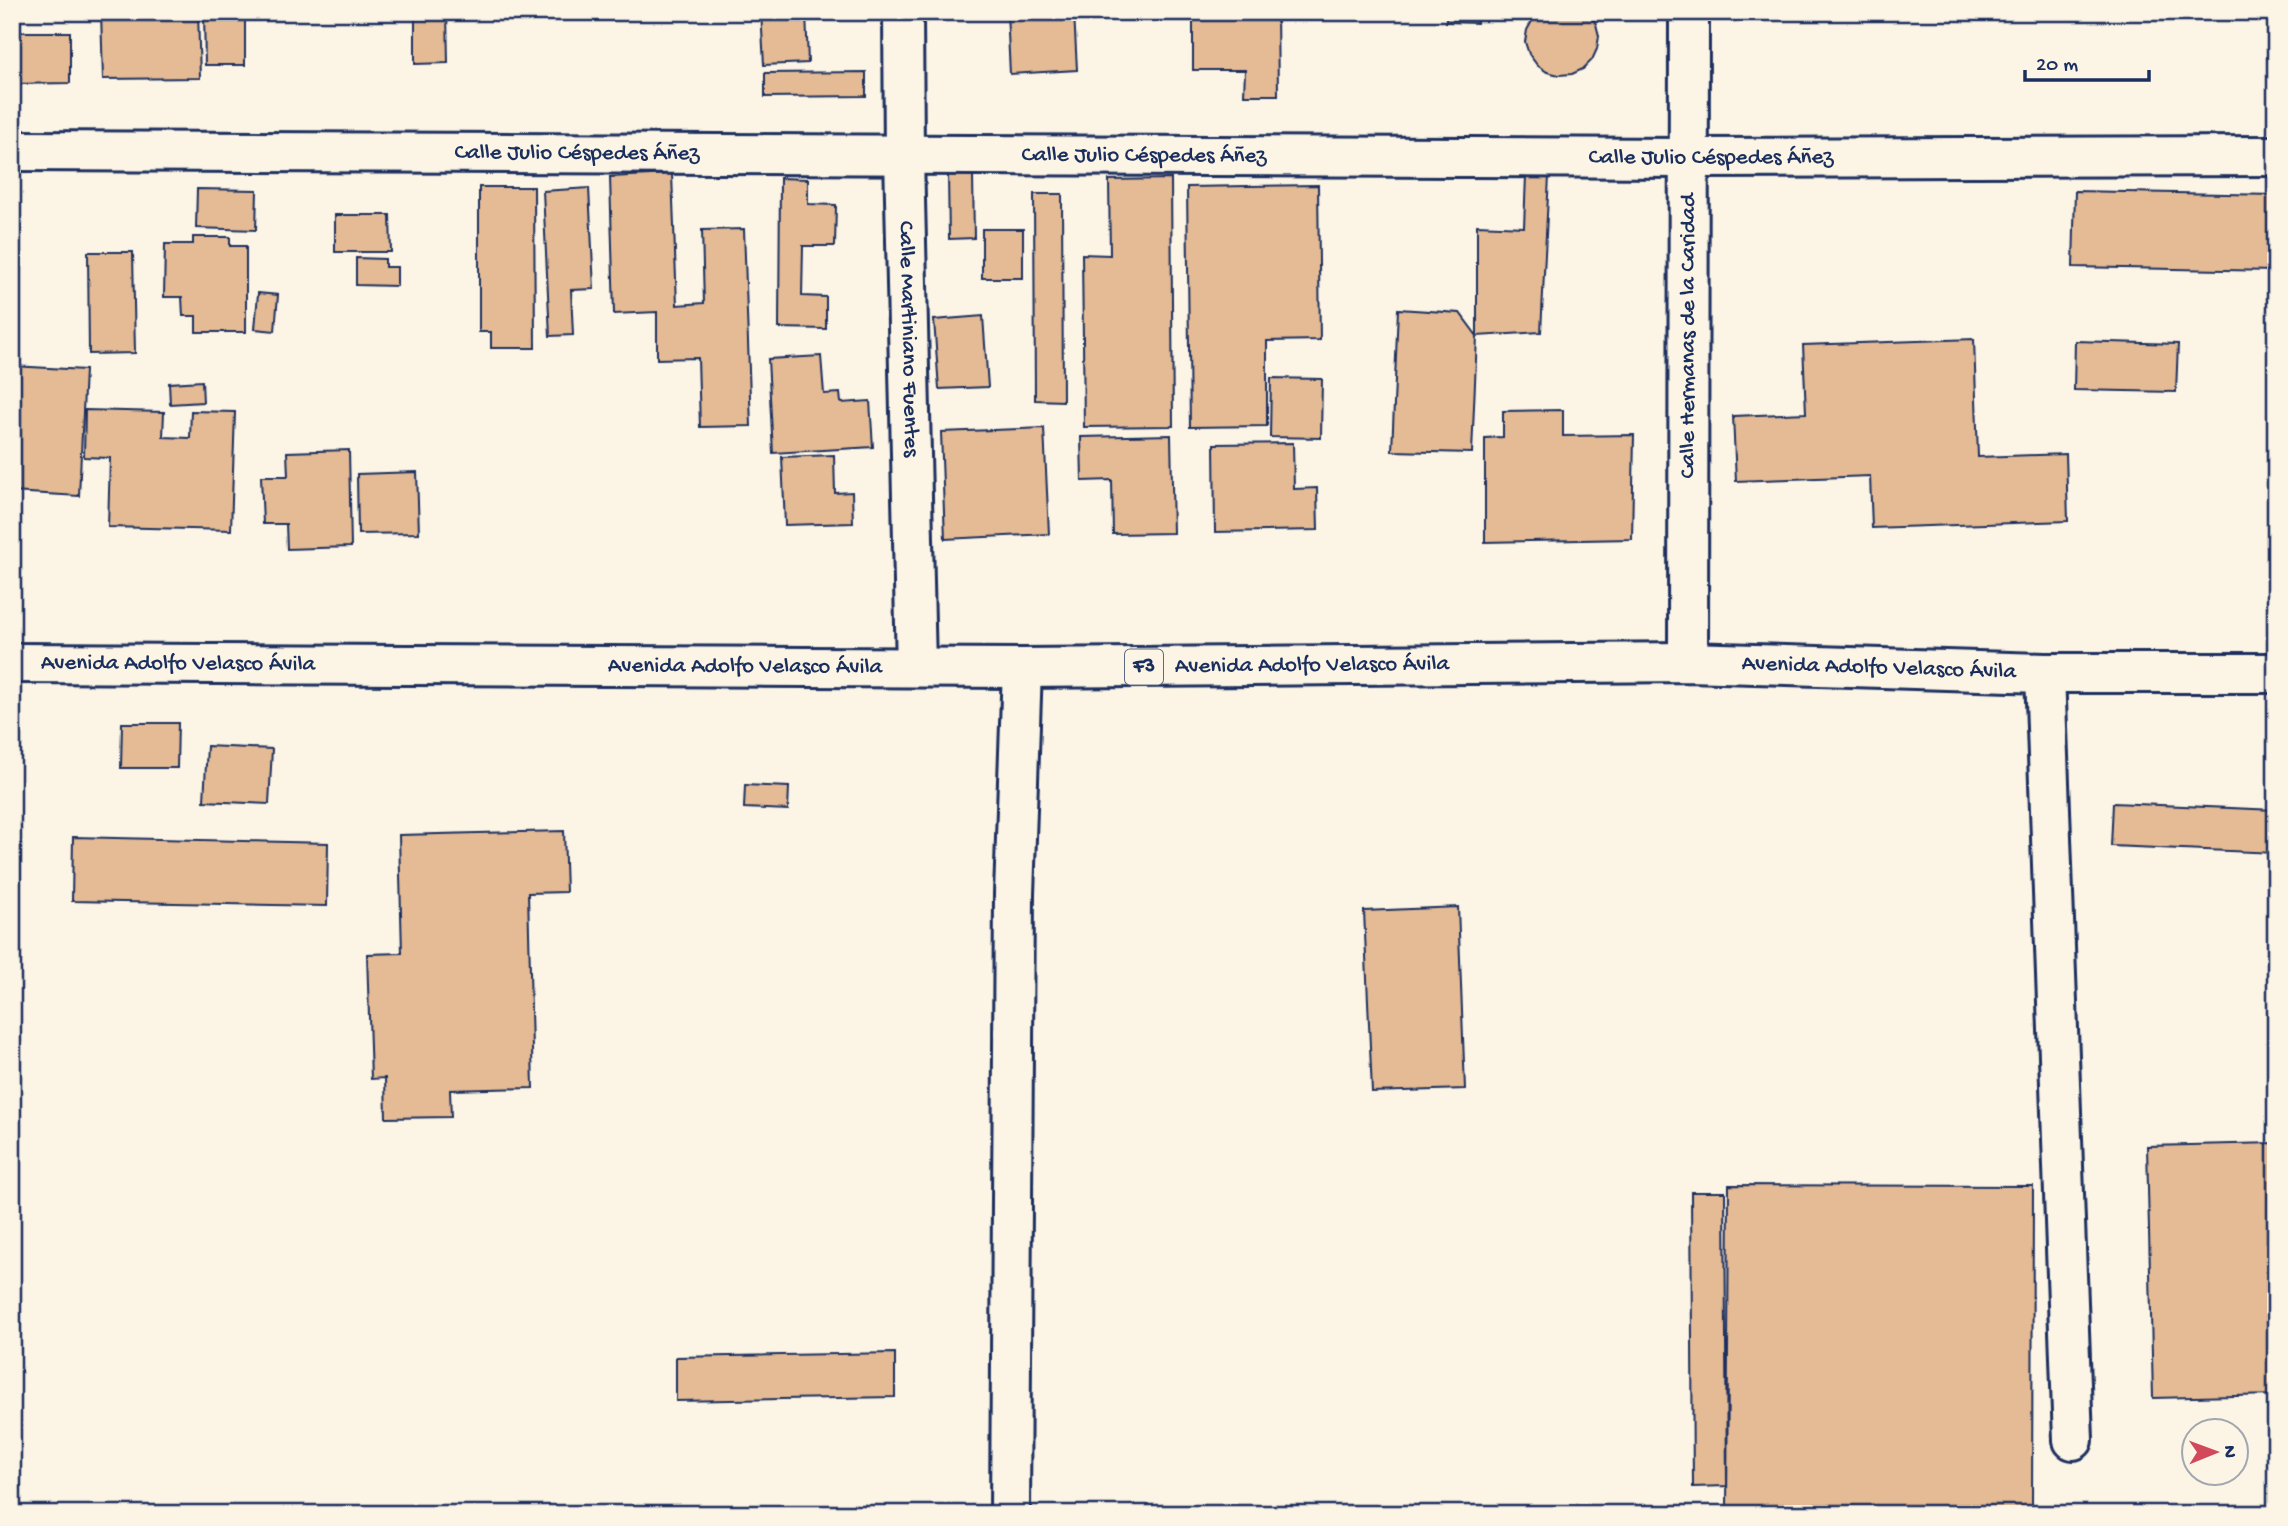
<svg xmlns="http://www.w3.org/2000/svg" width="2288" height="1526" viewBox="0 0 2288 1526" font-family="'Gochi Hand',sans-serif">
<style>
.building{fill:#e4bb94;stroke:#1b2f5e;stroke-width:2}
.lines{fill:none;stroke-linecap:round;stroke-linejoin:round}
.minor-casing{stroke:#1b2f5e;stroke-width:44}
.highway-casing{stroke:#1b2f5e;stroke-width:44}
.minor{stroke:#fcf5e5;stroke-width:38}
.highway{stroke:#fcf5e5;stroke-width:38}
.labels{text-anchor:middle;dominant-baseline:central;stroke-width:5;stroke-linejoin:round;paint-order:stroke}
.shield{fill:#fcf5e5;stroke:#5e6a86;stroke-width:2}
.shield-label{font-size:21px;font-weight:bold;fill:#1b2f5e}
.street-label{font-size:23px;fill:#1b2f5e;stroke:#fcf5e5}
</style>
<rect width="100%" height="100%" fill="#fcf5e5"/>
<filter id="ink" filterUnits="userSpaceOnUse"><feTurbulence type="fractalNoise" baseFrequency=".0143" numOctaves="2"/><feDisplacementMap in="SourceGraphic" scale="14" xChannelSelector="R" yChannelSelector="G"/><feConvolveMatrix kernelMatrix="1 2 1 2 8 2 1 2 1" color-interpolation-filters="sRGB"/></filter>
<g filter="url(#ink)">
<path class="building" d="M12,12H16L17,32H70V83L12,84Z
M101,12H198L200,78L103,79Z
M204,12H245V65H205Z
M415,12H447L448,63L415,64Z
M761,12H806L808,63L764,65Z
M1007,12H1074L1077,70L1010,74Z
M1193,12H1277L1278,95H1244L1245,70H1193Z
M1446,12H1478L1477,23L1446,22Z
M1537,12L1589,13L1596,24L1599,36L1597,49L1592,60L1583,69L1572,74L1559,75L1547,72L1537,65L1529,54L1525,42L1527,30Z
M866,72V96L765,97V73Z
M672,174L677,305L704,303L702,230L744,229L751,426L700,427L698,358L657,359V312L614,314L610,177Z
M948,175H973L974,238L949,239Z
M1526,175L1549,176L1541,332L1477,336V225L1524,227Z
M780,178L808,179V204L836,205L835,246H803L802,296L826,297V329L779,328Z
M1171,179L1173,426L1084,427L1082,254L1110,255L1109,180Z
M1318,185L1320,340L1267,341V426L1190,427L1187,187Z
M479,187H534L535,348H491V332H479Z
M589,188L594,289L571,290L573,335L550,336L543,191Z
M197,189L257,190L256,230L196,228Z
M2075,191L2275,195L2274,271L2073,267Z
M1034,194H1062L1063,401L1035,400Z
M335,215H390L391,252H335Z
M982,229H1023V278H982Z
M193,237H230V246H246V332H196V316H183L182,297H164L165,244H193Z
M88,252H133L135,353L89,354Z
M356,258L385,259V267H397V286L356,285Z
M258,293L278,295L275,331L255,329Z
M1398,309L1460,313L1477,336L1472,453L1392,451Z
M983,316L988,387L939,389L934,320Z
M1974,339L1978,457L2066,454L2068,521L1872,528L1870,476L1736,481L1733,416L1806,413L1803,345Z
M2075,341L2178,344L2176,392L2074,390Z
M821,356L824,394L840,393L841,403L870,401L873,447L773,453L768,359Z
M12,366L85,370L79,496L12,492Z
M1271,378L1322,379L1321,438L1270,437Z
M202,381L203,402L170,404L169,383Z
M85,410L164,412L163,437L190,438L191,411L235,412L231,530L108,527L110,458L84,457Z
M1563,410V436L1634,435L1632,539L1485,542V438L1503,437V411Z
M1044,428L1049,534L945,539L941,432Z
M1171,435L1173,533L1113,534L1112,480L1082,481L1081,437Z
M1293,443L1294,489L1317,488L1318,530L1215,532L1214,444Z
M349,450L351,547L287,549L286,524H263L261,476H288L287,452Z
M834,455L835,493L852,492L853,523L785,525L782,457Z
M417,472L419,533L358,534L357,474Z
M122,723H178L177,768H121Z
M207,746L272,749L269,804L204,801Z
M745,785L789,787L788,810L744,808Z
M2113,803L2276,810V853L2111,846Z
M564,831L566,892L528,893L533,1088L450,1090L451,1117L386,1118L385,1078L371,1079L367,954L402,953L399,835Z
M73,837L328,843L327,906L72,901Z
M1458,907L1465,1089L1372,1092L1364,911Z
M2276,1143V1395L2153,1398L2147,1146Z
M1729,1185L2033,1186L2032,1514H1727Z
M1691,1192H1725L1727,1486L1693,1487Z
M895,1353V1397L676,1401V1357Z"/>
<g class="lines">
<defs>
<g id="minor">
<path id="s1" d="M903,12L904,156L916,667"/>
<path id="s2" d="M12,151L1689,158L2276,156"/>
<path id="s3" d="M1688,662L1689,12"/>
<path d="M2045,673L2073,1440"/>
<path d="M1010,1514L1014,894L1022,668"/>
</g>
<g id="highway">
<path id="s4" d="M12,663L1022,668L1688,662L2045,673H2276"/>
</g>
</defs>
<use href="#minor" class="minor-casing"/>
<use href="#highway" class="highway-casing"/>
<use href="#minor" class="minor"/>
<use href="#highway" class="highway"/>
</g>
</g>
<g class="labels">
<rect class="shield" x="1125" y="649.5" width="38" height="35" rx="5"/>
<g class="shield-label">
<text x="1144" y="667">F3</text>
</g>
<g class="street-label">
<text stroke="none"><textPath href="#s2" startOffset="565">Calle Julio Céspedes Áñez</textPath></text>
<text stroke="none"><textPath href="#s2" startOffset="1132">Calle Julio Céspedes Áñez</textPath></text>
<text stroke="none"><textPath href="#s2" startOffset="1699">Calle Julio Céspedes Áñez</textPath></text>
<text stroke="none"><textPath href="#s3" startOffset="326">Calle Hermanas de la Caridad</textPath></text>
<text stroke="none"><textPath href="#s1" startOffset="327">Calle Martiniano Fuentes</textPath></text>
<text stroke="none"><textPath href="#s4" startOffset="166">Avenida Adolfo Velasco Ávila</textPath></text>
<text stroke="none"><textPath href="#s4" startOffset="1300">Avenida Adolfo Velasco Ávila</textPath></text>
<text stroke="none"><textPath href="#s4" startOffset="733">Avenida Adolfo Velasco Ávila</textPath></text>
<text stroke="none"><textPath href="#s4" startOffset="1867">Avenida Adolfo Velasco Ávila</textPath></text>
</g>
</g>
<rect width="2288" height="1526" fill="none" stroke="#fcf5e5" stroke-width="42"/>
<rect x="21" y="21" width="2246" height="1484" fill="none" stroke="#1b2f5e" stroke-width="2.5" filter="url(#ink)"/>
<g transform="translate(2215 1452) rotate(89)"><circle r="33" fill="#fcf5e5" stroke="#a2a6af" stroke-width="2"/>
<path d="M0-5L12 26L0 18L-12 26Z" fill="#d1495b"/>
<text y="-10" font-size="19" font-weight="bold" text-anchor="middle" fill="#1b2f5e">N</text>
</g>
<path d="M2025 70v10h124v-10" fill="none" stroke="#1b2f5e" stroke-width="3.5"/>
<text x="2036" y="70" font-size="21" fill="#1b2f5e" stroke="#fcf5e5" stroke-width="5" paint-order="stroke">20 m</text>
</svg>
